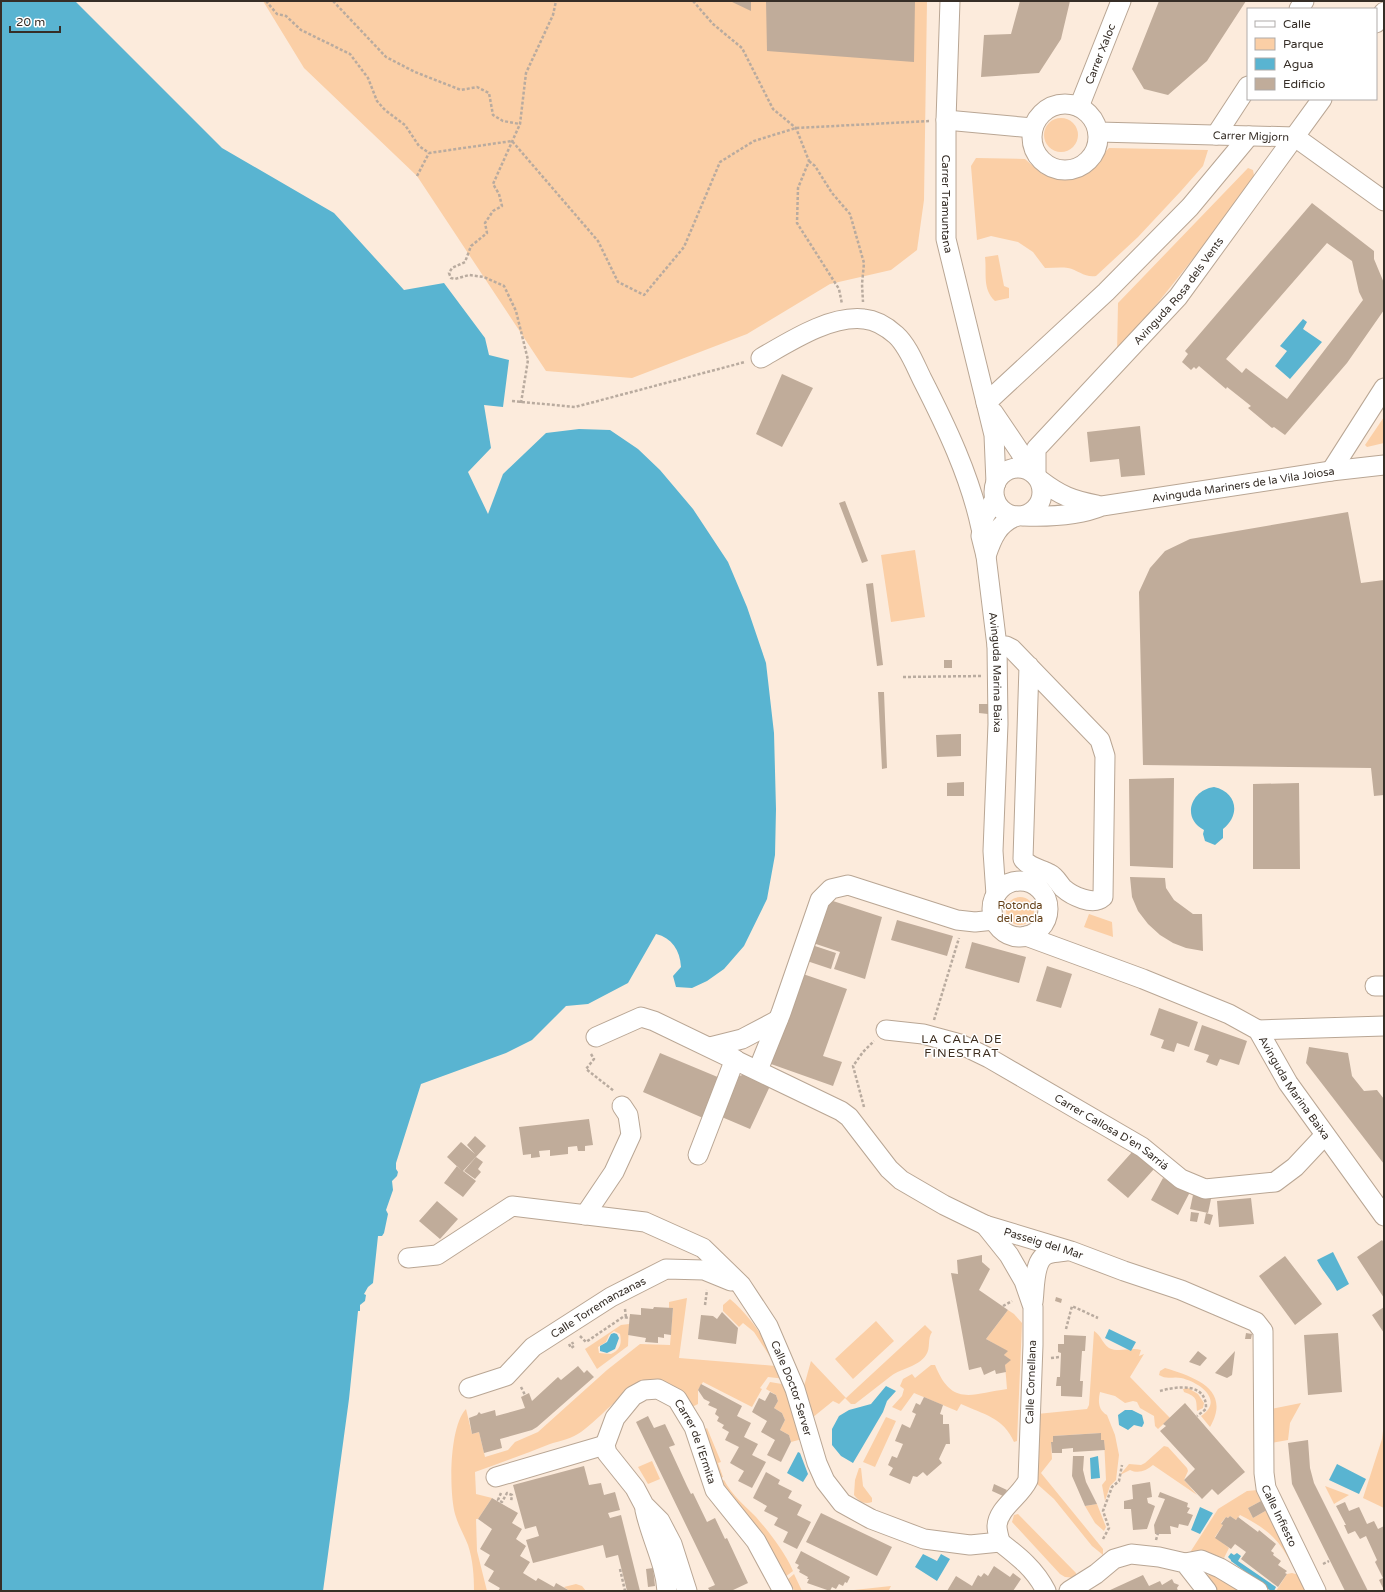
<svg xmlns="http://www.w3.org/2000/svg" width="1385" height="1592" viewBox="0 0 1385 1592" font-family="'Varela Round',sans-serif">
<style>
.green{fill:#fbcfa6;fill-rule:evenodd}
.water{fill:#59b4d1}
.building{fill:#c0ac9a;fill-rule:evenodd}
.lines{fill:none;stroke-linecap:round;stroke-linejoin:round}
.minor-casing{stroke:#b9a694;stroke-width:21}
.path{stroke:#b9ab9f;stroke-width:2.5;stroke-dasharray:3 2;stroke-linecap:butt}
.minor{stroke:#fff;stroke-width:19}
.labels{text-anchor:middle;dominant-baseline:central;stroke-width:3;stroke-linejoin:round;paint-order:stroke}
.street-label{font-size:11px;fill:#362e27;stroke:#fff}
.park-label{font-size:11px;fill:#654017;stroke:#fff}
.neighbourhood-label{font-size:12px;letter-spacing:1px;fill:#3d2d1e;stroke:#fff}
</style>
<rect width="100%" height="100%" fill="#fcebdc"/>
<path class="green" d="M263,1H927L924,200L917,250L891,270L830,284L747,334L632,378L546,371L417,176L304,68Z
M1044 135a17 17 0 1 1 34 0a17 17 0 1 1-34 0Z
M1109,148L1208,150L1203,166L1181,191L1138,237L1096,276C1085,278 1078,270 1068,268C1061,267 1053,268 1045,268L1033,252L1018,242L991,236L977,240L971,166L976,158L1025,159L1042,174L1070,177L1086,172Z
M1248,168L1253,170L1255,181L1117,354L1118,303Z
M998,255L1004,286L1009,288V298L995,301C982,289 987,273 985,257Z
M1384,417V443L1367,447L1365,445Z
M915,550L925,617L891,622L881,555Z
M1006 911a14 14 0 1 1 28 0a14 14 0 1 1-28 0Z
M1089,914L1112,922L1113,937L1084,927Z
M687,1298L679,1358L776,1366L754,1332L743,1323L739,1327L723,1311V1305L730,1299C756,1321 770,1349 786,1379L768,1377L760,1388L762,1389L752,1407L703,1382L698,1390V1404L692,1407C682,1393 670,1378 651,1380C631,1381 600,1419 581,1432C573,1438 560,1441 550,1444C525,1454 500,1463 475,1472L476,1494L492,1498L478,1519H476L477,1551L487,1591H474C474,1576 473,1560 468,1545C464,1535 458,1525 455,1514C449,1491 449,1427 466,1409L472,1434L479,1432L485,1457L508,1450L515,1442L538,1432L607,1370L640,1344L670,1345L673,1308H669V1302Z
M1008,1310L1014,1314L1022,1323L1017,1441L1014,1442C1004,1418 983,1414 961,1404L957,1411L914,1393L901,1411L892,1407L902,1396L904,1389L900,1386L903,1379L912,1374L915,1378L931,1365H935C952,1407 971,1394 1007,1389L1005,1365L1010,1360L1004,1355L1007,1351L986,1339Z
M876,1321L894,1341L853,1379L835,1359Z
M629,1324L628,1346L597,1369L585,1349L621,1325ZM614,1331L620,1334C622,1344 620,1350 611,1354L599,1353L598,1347L606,1342L609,1335Z
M925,1325L932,1332C927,1339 931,1348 926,1355C918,1367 902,1368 891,1376C879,1385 867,1395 855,1404H851L845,1398L839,1404L833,1401L812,1418L804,1386L811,1361L846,1398Z
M1094,1331C1101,1335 1102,1343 1109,1348C1119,1353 1131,1347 1141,1350L1139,1356L1144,1354L1130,1377L1170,1418L1158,1429L1155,1426L1154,1416L1140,1408L1137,1402L1133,1401L1125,1403L1115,1396L1100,1392C1098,1401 1098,1410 1107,1415L1115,1435L1119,1455L1116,1480L1110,1486L1105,1501L1102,1485L1106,1480L1104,1440H1101V1433L1053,1436V1442L1051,1443L1052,1459L1041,1473L1103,1549V1555L1092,1546L1054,1499L1036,1483L1037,1414L1087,1409L1089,1405Z
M1165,1368C1194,1377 1232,1389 1210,1427L1201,1416C1225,1400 1199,1382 1181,1378C1173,1376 1167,1380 1159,1375L1160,1371Z
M770,1382L788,1385L806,1438L791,1442L789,1435L780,1430L785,1420L782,1413L774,1408L778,1401L776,1395L766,1389Z
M1188,1388L1198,1394L1204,1403L1203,1408L1197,1411C1196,1400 1198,1397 1184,1392L1183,1389Z
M1301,1403L1290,1423L1288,1440L1271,1443V1409Z
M886,1417L896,1421L875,1467L863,1462Z
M1384,1423V1508L1363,1498L1382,1439Z
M707,1428L721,1462L718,1463L723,1477L719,1479L704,1430Z
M1164,1446L1168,1447L1187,1468L1188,1471L1184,1480L1197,1495L1153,1465C1146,1471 1138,1474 1130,1470L1120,1475L1129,1464L1141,1465L1145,1463Z
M652,1461L660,1479L648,1484L638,1467Z
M859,1468H861L863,1486L872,1498V1502C864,1505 859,1501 854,1495L855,1480Z
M724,1480C732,1495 744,1505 756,1517C769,1532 785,1552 793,1571L785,1577C775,1558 766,1539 754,1523C743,1508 730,1496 720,1482Z
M1325,1486L1349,1495L1334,1504Z
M1258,1490L1261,1501L1248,1508L1253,1518L1267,1510L1296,1563H1291C1278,1537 1265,1528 1240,1515L1236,1520L1230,1516L1228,1518L1226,1517L1221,1523L1223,1525L1215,1537L1229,1548L1224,1558L1208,1553L1189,1554L1218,1509L1247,1491Z
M1097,1504L1106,1527L1104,1531L1095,1523L1085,1506Z
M1018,1514L1076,1573V1578L1065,1577L1060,1574L1012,1522L1014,1515Z
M1210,1573L1248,1591H1215L1207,1577Z
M1292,1573L1299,1575L1311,1591H1276L1287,1574Z
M794,1574L802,1591H795L787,1580Z
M576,1584L582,1586L586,1591H570L564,1587Z
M891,1586L889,1590L852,1591L854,1590Z"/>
<path class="water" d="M1,1H75L222,148L334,213L404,290L444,283L485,338L489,355L509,360L503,407L484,405L491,448L468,472L488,514L503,474L546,433L579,429L610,430L638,449L660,470L693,509L728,562L747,607L766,663L774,733L776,809L775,855L767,899L744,946L724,969L707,981L692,988L676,987L673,976L681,967C680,950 672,938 656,934L628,983L588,1004L566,1006L532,1040L506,1053L421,1084L396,1163V1169L398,1172L397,1176L392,1181L393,1190L386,1210L388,1214L384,1233L382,1236H378L373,1283L368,1287L364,1294L366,1295L365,1301L360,1305V1311H358L349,1399L323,1591H1Z
M1303,319L1307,322L1303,329L1322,342L1290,379L1275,366L1287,351L1280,346Z
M1214,787C1237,792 1241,815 1223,829V838L1215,845L1205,841L1203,834L1204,830C1181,818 1191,790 1214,787Z
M1333,1252L1349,1284L1337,1291C1331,1279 1323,1272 1317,1260Z
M1109,1329L1136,1342L1131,1351L1105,1338Z
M614,1333L617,1334L619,1338L615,1349L607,1353L600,1351V1346L607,1342L611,1334Z
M886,1386L896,1391L887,1401L883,1412L853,1463L841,1456L832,1445V1429L839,1416L849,1410L871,1404Z
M1125,1410H1132L1142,1415L1144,1423L1142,1427L1134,1425L1128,1430L1119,1425L1118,1415Z
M798,1452L800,1453L808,1474L803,1482L787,1473Z
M1098,1456L1100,1478L1091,1479L1090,1458Z
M1337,1464L1366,1479L1359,1494L1329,1480Z
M1200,1507L1213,1513L1200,1534L1191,1530Z
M1231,1553L1234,1555L1237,1553L1241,1556L1238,1561L1276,1587L1274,1591H1271L1231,1561V1560L1228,1557Z
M923,1554L937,1561L941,1554L950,1559L937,1581L915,1567Z"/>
<path class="building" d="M730,1H751V11Z
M766,1H915L914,62L767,51Z
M1020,1H1070L1061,39L1039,73L981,77L984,35L1011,34Z
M1159,1H1246L1207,61L1168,95L1144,89L1132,69Z
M1312,203L1374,251V259L1384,283V310L1347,363L1285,435L1274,427L1272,428L1248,408L1251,406L1227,387L1226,389L1199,366L1196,369L1194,367L1191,370L1182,362L1188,354L1185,351ZM1327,243L1352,261L1359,292L1363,300L1287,399L1246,368L1242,373L1226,359Z
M782,374L813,388L782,447L756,434Z
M1140,426L1145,475L1121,477L1119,459L1090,462L1087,432Z
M845,501L868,561L862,563L839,503Z
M1348,512L1361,583L1384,580V795L1374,796L1371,768L1143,765L1139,592L1150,568L1165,551L1190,539Z
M873,583L883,665L877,666L866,584Z
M944,660H952V668H944Z
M878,692H884L887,768L882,769Z
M979,704H989L988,714L979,713Z
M961,734V756L937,757L936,735Z
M1174,778L1173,868L1130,866L1129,779Z
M964,782V796H947V783Z
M1299,783L1300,869H1253V784Z
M1130,877L1165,878L1166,888L1174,900L1193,914H1202L1203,951L1186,948L1173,943L1160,935L1148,924L1138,911L1132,897Z
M833,901L882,917L865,979L834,969L840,952L810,942L822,908Z
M897,920L953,936L947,956L891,940Z
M972,942L1026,957L1019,983L965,968Z
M809,944L836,953L831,969L804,960Z
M1047,966L1072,974L1061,1008L1036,1001Z
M803,974L847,989L823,1056L842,1062L833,1086L771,1064Z
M1159,1008L1198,1022L1189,1047L1177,1043L1174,1052L1161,1048L1164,1040L1150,1035Z
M1202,1025L1247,1041L1239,1065L1220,1059L1217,1066L1206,1062L1209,1055L1194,1050Z
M1309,1047L1348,1053L1352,1076L1364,1091L1377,1090L1384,1099V1164L1306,1063Z
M660,1053L720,1078L703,1118L643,1092Z
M746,1074L770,1086L750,1129L717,1115L732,1078Z
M589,1119L593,1145L585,1146V1151H578L577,1146L568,1147V1154L550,1156V1150L539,1151L540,1157L531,1158V1154L523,1155L519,1127Z
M475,1136L486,1146L463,1171L476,1181L463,1197L444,1183L457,1166L461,1170L447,1157L461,1142L475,1154L467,1145Z
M1133,1151L1154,1169L1128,1198L1107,1180Z
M476,1157L483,1162L478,1169L481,1172L475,1179L464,1171Z
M1163,1178L1190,1192L1178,1215L1151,1200Z
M1193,1195L1211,1199L1208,1213L1190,1209Z
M1251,1198L1254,1224L1219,1227L1217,1201Z
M437,1201L458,1219L440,1239L419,1221Z
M1191,1212L1199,1213L1197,1222L1190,1221Z
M1206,1213L1213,1215L1210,1225L1204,1223Z
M1382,1240L1384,1243V1298L1357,1257Z
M982,1255V1262L990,1269L979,1290L1008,1310L986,1339L1008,1351L1004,1355L1011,1360L1005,1365L1006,1372L996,1374L995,1370L984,1375L981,1367L969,1370L951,1273L958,1274L957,1260Z
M1285,1256L1322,1304L1295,1325L1259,1276Z
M1056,1297L1062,1299L1061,1303L1055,1301Z
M654,1307L673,1308L671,1335L664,1334V1338L658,1337V1343L645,1342L646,1338L628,1335L630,1314L641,1315V1308L653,1309Z
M1384,1307V1333L1372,1315Z
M722,1312L738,1328L736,1344L698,1339L701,1315L713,1316L717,1319Z
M1246,1333L1252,1334L1251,1339H1245Z
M1338,1333L1342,1392L1308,1395L1304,1335Z
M1064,1335L1086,1336L1085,1351H1082L1080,1381H1083L1082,1397L1061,1396V1386H1056L1057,1377H1060L1061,1353L1058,1352V1344H1064Z
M1198,1351L1207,1358L1200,1366L1189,1362Z
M1235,1351L1232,1375L1227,1378L1215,1373Z
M578,1366L584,1373L587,1370L594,1377L537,1427L532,1430L500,1439L502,1448L484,1453L479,1432L472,1434L469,1418L477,1415L479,1412L481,1414L495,1410L496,1416L525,1408L521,1397L529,1393L532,1401L558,1377L561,1380Z
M701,1384L742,1406L737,1416L751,1423L744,1437L758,1444L752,1455L766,1462L752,1488L738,1481L744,1471L730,1463L739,1447L725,1440L729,1432L722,1428L724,1425L717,1421L719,1417L715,1414L717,1409L708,1405L710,1402L704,1399L698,1390Z
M770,1392L776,1395L778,1401L774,1408L782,1413L785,1420L780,1430L789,1435L791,1442L781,1462L767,1455L775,1440L761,1432L767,1421L752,1412L759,1398L765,1401Z
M924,1397L943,1405L940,1414L943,1415V1424H949L950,1444H946L939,1459L942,1463L927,1476L923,1472L917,1477L913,1476L910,1484L889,1475L893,1468L888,1465L892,1456L897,1458L903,1444L895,1441L902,1424L910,1428L916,1414L912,1412L916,1403L920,1405Z
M1185,1403L1245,1472L1218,1495L1212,1489L1202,1499L1184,1480L1195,1469L1160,1431L1166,1426L1163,1424Z
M648,1416L654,1428L665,1424L675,1445L669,1447L687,1486L691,1494L693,1493L707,1522L715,1518L725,1539L727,1538L748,1583L731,1591H710L708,1588L715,1585L636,1422Z
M1101,1433V1440H1104L1105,1450L1073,1452V1448L1062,1449V1453H1052L1051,1442H1053V1436Z
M1308,1440L1310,1468L1314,1483L1368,1591H1345L1292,1484L1288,1443Z
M1073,1456H1084L1083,1470L1086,1482L1097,1504L1085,1506L1072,1476Z
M584,1466L589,1485L601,1483L604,1495L615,1492L620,1510L608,1513L610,1518L621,1515L640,1591H627L618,1555L606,1558L603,1545L533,1563L526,1540L539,1536L536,1526L525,1529L513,1485Z
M766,1472L780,1480L778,1484L792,1491L788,1498L802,1505L797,1515L811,1522L797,1549L783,1542L788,1532L774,1525L778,1518L764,1511L767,1506L753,1498Z
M1150,1482L1152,1497L1147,1498L1148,1503L1155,1506L1147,1529L1133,1530L1131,1509H1124V1501L1133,1499L1132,1485Z
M994,1484L1007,1490L1003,1496L992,1491Z
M1160,1492L1188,1503L1187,1507L1190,1508L1187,1513L1193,1515L1188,1526L1179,1524L1178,1528L1170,1526L1171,1534H1155L1154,1525L1165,1499L1158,1497Z
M492,1498L518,1513L512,1523L522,1529L516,1539L526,1546L520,1556L530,1562L523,1573L536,1581L538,1578L554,1587L556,1583L570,1591H498L500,1588L488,1581L494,1571L484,1565L490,1555L480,1549L492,1529L478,1519Z
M1261,1501L1267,1510L1253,1518L1248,1508Z
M1345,1502L1349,1511L1359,1507L1367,1524L1374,1521L1378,1529L1384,1526V1590L1379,1580L1383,1578L1375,1562L1377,1560L1366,1536L1360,1539L1355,1531L1348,1534L1344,1525H1346L1336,1506Z
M821,1513L892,1547L877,1576L806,1542Z
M1230,1516L1236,1520L1238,1517L1258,1532L1259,1530L1276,1544L1271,1551L1274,1553L1273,1555L1281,1561L1278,1565L1287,1571L1285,1573L1287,1574L1278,1587L1241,1559L1246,1552L1235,1544L1231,1549L1215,1538L1223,1525L1221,1524L1226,1517L1228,1518Z
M801,1551L850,1577L847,1583L845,1582L843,1586L839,1584L836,1589L832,1587L830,1591L807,1583L809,1579H807L808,1577L799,1572L800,1570L797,1568L799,1565L795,1563Z
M994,1566L1010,1577L1013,1573L1021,1579L1013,1591H947L956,1576L972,1586L978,1575L981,1577L984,1573L988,1576Z
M653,1568L655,1586L648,1587L646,1569Z
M1143,1575L1149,1586L1160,1581L1162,1585L1172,1579L1174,1583L1179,1585L1177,1588L1178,1591H1108Z"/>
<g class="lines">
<defs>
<g id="minor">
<path id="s1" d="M950,1L946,120V239L994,435L996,483"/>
<path d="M1299,9L1304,1"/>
<path d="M1376,23L1384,12"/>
<circle cx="1065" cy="137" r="33"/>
<path id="s2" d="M1079,107L1121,1"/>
<path d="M946,120L1033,128"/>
<path id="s3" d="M1098,132L1295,137L1384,201"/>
<path d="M1216,135L1248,86"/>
<path d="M761,358C789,342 830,315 864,319C876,320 887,327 896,335C908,346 915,365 922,379C946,426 970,476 981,528"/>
<path d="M986,403L1106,292L1190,207L1249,136"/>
<path d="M993,412L1020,452L1031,471"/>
<circle cx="1018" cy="492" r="24"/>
<path d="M1331,471L1384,388"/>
<path id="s4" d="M1036,475V449L1178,297L1322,99"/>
<path d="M1040,480C1061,496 1072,500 1097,505"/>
<path id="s5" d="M995,499L984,517L981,536L986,556L997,646L998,724L993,851L996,895"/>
<path id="s6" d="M1023,516C1050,517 1078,516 1102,506L1331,471L1384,465"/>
<path d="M986,556C992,538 998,523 1017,516"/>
<path d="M997,646H1006L1012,649L1100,740L1105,756L1103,897C1093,906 1072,896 1063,888C1059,884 1056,877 1050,874C1041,869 1030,868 1023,859L1029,666"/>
<circle cx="1020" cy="909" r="28"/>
<path id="s7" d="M1026,936L1143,979L1229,1014L1258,1030L1288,1083L1384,1216"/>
<path d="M1375,986H1384"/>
<path id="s8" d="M886,1030L923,1034L960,1044L989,1058L1142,1147L1181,1179L1205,1189L1275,1182L1295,1167L1325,1135"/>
<path d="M1258,1030L1384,1026"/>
<path id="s9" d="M596,1037L641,1017L654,1021L841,1111L849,1117L889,1169L901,1180L944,1205L985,1225L1071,1251L1124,1271L1181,1290L1256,1322L1263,1331L1264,1473L1266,1488L1316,1591"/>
<path d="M710,1047L742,1039L778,1020"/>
<path d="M758,1070L781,1013L820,900L831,889L848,885L957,920L975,922L994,920"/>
<path d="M698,1155L735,1059"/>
<path d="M585,1215L614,1172L631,1135L628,1115L622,1106"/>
<path d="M985,1225L1009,1255L1024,1281L1033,1307V1345L1028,1480C1020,1497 998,1508 997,1526C997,1531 999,1537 1000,1542"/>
<path id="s10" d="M408,1258L437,1255L512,1206L645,1222L703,1248L741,1285L768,1326L795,1389L817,1463L825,1481L842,1503L871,1519L924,1539L970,1545L1000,1542"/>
<path d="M1033,1302C1035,1288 1033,1259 1048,1254C1054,1252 1061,1252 1067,1251"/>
<path id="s11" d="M469,1388L506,1376L533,1347L611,1297L666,1269L704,1270L731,1281"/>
<path d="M496,1477L605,1445"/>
<path d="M645,1510C651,1538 665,1562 667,1591"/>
<path d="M1000,1542C1018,1556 1035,1569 1046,1591"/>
<path d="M1185,1563L1201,1560L1220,1568L1258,1591"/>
<path id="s12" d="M687,1591L672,1544L660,1521L644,1505L635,1488L607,1453L605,1445L615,1418L633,1396L644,1390L658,1389L677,1399L694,1427L715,1490L756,1541L783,1591"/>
<path d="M1069,1591L1096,1574L1114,1559L1131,1554L1159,1557L1185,1563L1207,1591"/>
</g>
</defs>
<use href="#minor" class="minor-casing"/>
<path class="path" d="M266,1L277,14L286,16L301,30L350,54L368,78L377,101L385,110L405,125L419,146L429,153L512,141L598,241L618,282L644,295L684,247L720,162L754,141L796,128L929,121
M333,1L386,57L415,72L461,90L477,87L489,93L493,115L503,121L520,124
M693,1L713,24L742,48L773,109L796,128L809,161L798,188L797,223L839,289L842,304
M809,161L815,166L832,193L850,214L864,263L862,284L863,302
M417,176L429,153
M512,401L575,407L745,362
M521,403L528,360L516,311L504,286L484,277L469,275L455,279L451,278L449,273L452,268L465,262L471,246L487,233L485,223L493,211L502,206L499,194L493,184L520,124L526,73L553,15L556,1
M903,677L981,676
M934,1020L959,938
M591,1054L594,1059L586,1069L614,1091
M864,1107L853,1066L863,1052L874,1041
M705,1305L707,1290
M1003,1306L1012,1301
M625,1309L626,1318
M1066,1329L1072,1306L1098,1318
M580,1336L586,1342L623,1317L630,1318
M569,1344L571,1348L574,1346L572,1342
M1051,1358L1060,1357
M521,1387L525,1395
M1160,1391C1177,1386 1207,1382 1206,1409L1197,1416
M501,1493L498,1500L502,1502L507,1493L512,1495L511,1502
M1103,1539L1109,1528L1103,1511L1112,1487L1119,1481L1122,1465
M1156,1540L1158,1533
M1323,1564L1329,1561
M620,1569L625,1591"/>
<use href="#minor" class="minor"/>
</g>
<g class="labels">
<g class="street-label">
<text stroke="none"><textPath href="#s2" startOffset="57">Carrer Xaloc</textPath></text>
<text stroke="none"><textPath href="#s3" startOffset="153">Carrer Migjorn</textPath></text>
<text stroke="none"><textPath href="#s1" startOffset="203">Carrer Tramuntana</textPath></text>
<text stroke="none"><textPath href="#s4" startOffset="239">Avinguda Rosa dels Vents</textPath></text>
<text stroke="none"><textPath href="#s6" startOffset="223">Avinguda Mariners de la Vila Joiosa</textPath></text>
<text stroke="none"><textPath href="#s5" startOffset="178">Avinguda Marina Baixa</textPath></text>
<text stroke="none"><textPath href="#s7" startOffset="319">Avinguda Marina Baixa</textPath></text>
<text stroke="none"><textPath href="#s8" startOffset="251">Carrer Callosa D'en Sarriá</textPath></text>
<text stroke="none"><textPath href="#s9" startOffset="519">Passeig del Mar</textPath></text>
<text stroke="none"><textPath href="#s11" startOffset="155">Calle Torremanzanas</textPath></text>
<text transform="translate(1031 1382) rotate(-88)">Calle Cornellana</text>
<text stroke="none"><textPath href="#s10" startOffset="485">Calle Doctor Server</textPath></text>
<text stroke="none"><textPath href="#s12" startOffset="322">Carrer de l'Ermita</textPath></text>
<text stroke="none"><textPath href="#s9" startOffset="945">Calle Infiesto</textPath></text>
</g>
<g class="park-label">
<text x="1020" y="905">Rotonda<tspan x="1020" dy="13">del ancla</tspan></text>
</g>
<g class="neighbourhood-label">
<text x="962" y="1039">LA CALA DE<tspan x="962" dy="14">FINESTRAT</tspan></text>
</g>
</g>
<rect width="1385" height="1592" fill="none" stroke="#362e27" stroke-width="4"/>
<rect x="1247" y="8" width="130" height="92" fill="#ffffff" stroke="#afaba9"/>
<rect x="1255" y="21" width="20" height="6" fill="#ffffff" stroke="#afaba9"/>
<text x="1283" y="28" font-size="12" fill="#362e27">Calle</text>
<rect x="1255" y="38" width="20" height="12" fill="#fbcfa6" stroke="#afaba9"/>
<text x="1283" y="48" font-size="12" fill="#362e27">Parque</text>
<rect x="1255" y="58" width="20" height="12" fill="#59b4d1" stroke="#afaba9"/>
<text x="1283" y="68" font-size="12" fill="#362e27">Agua</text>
<rect x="1255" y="78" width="20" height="12" fill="#c0ac9a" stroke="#afaba9"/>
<text x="1283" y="88" font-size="12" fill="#362e27">Edificio</text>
<path d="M10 26v6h50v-6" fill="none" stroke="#362e27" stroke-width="2"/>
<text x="16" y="26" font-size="12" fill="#362e27" stroke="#ffffff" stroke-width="3" paint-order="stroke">20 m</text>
</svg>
